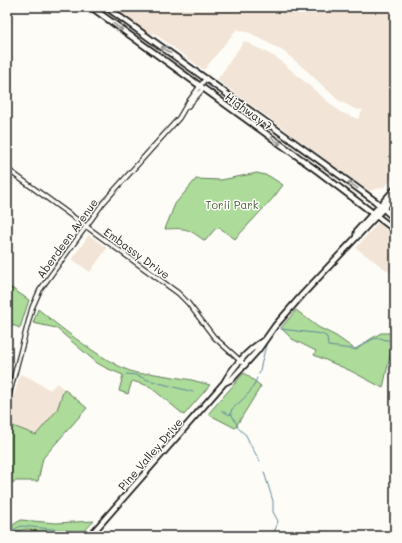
<svg xmlns="http://www.w3.org/2000/svg" width="402" height="543" viewBox="0 0 402 543" font-family="Mali,sans-serif">
<style>
.built{fill:#f2e4d6}
.green{fill:#acdb9a;stroke:#647c5b}
.lines{fill:none;stroke-linecap:round;stroke-linejoin:round}
.stream{stroke:#60899a;stroke-width:1}
.minor-casing{stroke:#1c1c1c;stroke-width:6}
.major-casing{stroke:#1c1c1c;stroke-width:8}
.minor{stroke:#fdfcf7;stroke-width:3.5}
.major{stroke:#fdfcf7;stroke-width:4.5}
.oneway{stroke:#989794}
.labels{text-anchor:middle;dominant-baseline:central;stroke-width:3;stroke-linejoin:round;paint-order:stroke}
.street-label{font-size:11px;fill:#1c1c1c;stroke:#fdfcf7}
.park-label{font-size:11px;fill:#4e5f48;stroke:#fdfcf7}
</style>
<rect width="100%" height="100%" fill="#fdfcf7"/>
<filter id="ink" filterUnits="userSpaceOnUse"><feTurbulence type="fractalNoise" baseFrequency=".025" numOctaves="2"/><feDisplacementMap in="SourceGraphic" scale="8" xChannelSelector="R" yChannelSelector="G"/><feConvolveMatrix kernelMatrix="1 2 1 2 8 2 1 2 1" color-interpolation-filters="sRGB"/></filter>
<g filter="url(#ink)">
<path class="built" d="M113,7H395V176L384,187L369,191L217,80L244,41L277,58L340,112L358,119L363,110L355,109L338,100L305,69L283,51L250,33L237,29L204,70L154,33L151,35Z
M378,223L395,236V276L356,248Z
M89,235L107,248L90,272L72,259Z
M20,374L30,378L50,390L57,383L64,389L57,410L36,435L13,426L7,419V414L13,400Z"/>
<path class="green" d="M257,173L269,176L283,185L274,197L235,239L220,228L215,229L205,241C187,228 187,228 165,229L175,204L196,179L221,180Z
M7,285L29,300L20,328L7,323Z
M38,309C56,324 127,382 149,373L192,380L210,385L184,415L149,386L132,381L128,394L119,391L123,375L106,368L97,363L56,328L33,323Z
M296,310L318,327L336,336L356,350L369,340L381,333H395L383,388L351,371L314,355L316,351L292,339L281,328Z
M244,373L261,386L235,428L208,414Z
M64,389L87,408L43,458L38,481H16L7,485V419L13,426L36,435L57,410Z
M21,520L56,523L94,521L80,536H46L28,529L16,531L11,526Z"/>
<g class="lines">
<path class="stream" d="M281,329L322,334L327,337L328,346L352,349H355L373,339L380,338L386,340H395
M126,374L136,375L148,380L193,392
M259,374L266,345
M222,411L230,415L231,413
M231,412L232,409C243,399 252,393 257,378
M231,413L239,429L246,435L251,446L260,461
M264,472L273,501V512L278,521L273,536
M15,529L21,526L72,531H84"/>
<defs>
<path id="minor" d="M188,106L203,89
M7,169L178,293L188,303L214,337L245,365
M7,403L32,308L40,290L103,203L179,118L189,101L206,78
M7,528L15,536"/>
<path id="major" d="M91,7L319,172L395,230
M106,7L323,163L375,201L395,219
M356,237L357,231L395,189
M224,383L232,379L258,350L275,326L303,294L395,196
M90,536L224,383C232,368 249,349 263,341"/>
</defs>
<use href="#minor" class="minor-casing"/>
<use href="#major" class="major-casing"/>
<use href="#minor" class="minor"/>
<use href="#major" class="major"/>
</g>
<defs><path id="oneway-shaft" d="M-6 0H5M1.5-3L5.5 0L1.5 3" fill="none" stroke-width="1.6" stroke-linecap="round" stroke-linejoin="round"/></defs>
<g class="oneway">
<use href="#oneway-shaft" transform="translate(118 27) rotate(37)"/>
<use href="#oneway-shaft" transform="translate(166 50) rotate(-145)"/>
<use href="#oneway-shaft" transform="translate(276 141) rotate(36)"/>
<use href="#oneway-shaft" transform="translate(353 185) rotate(-143)"/>
</g>
</g>
<g class="labels">
<g class="street-label">
<text transform="translate(249 111) rotate(36)">Highway 7</text>
<text transform="translate(67 238) rotate(-54)">Aberdeen Avenue</text>
<text transform="translate(137 253) rotate(36)">Embassy Drive</text>
<text transform="translate(150 454) rotate(-49)">Pine Valley Drive</text>
</g>
<g class="park-label">
<text x="232" y="204">Torii Park</text>
</g>
</g>
<rect width="402" height="543" fill="none" stroke="#fdfcf7" stroke-width="24"/>
<rect x="12" y="12" width="378" height="519" fill="none" stroke="#1c1c1c" stroke-width="1.5" filter="url(#ink)"/>
</svg>
